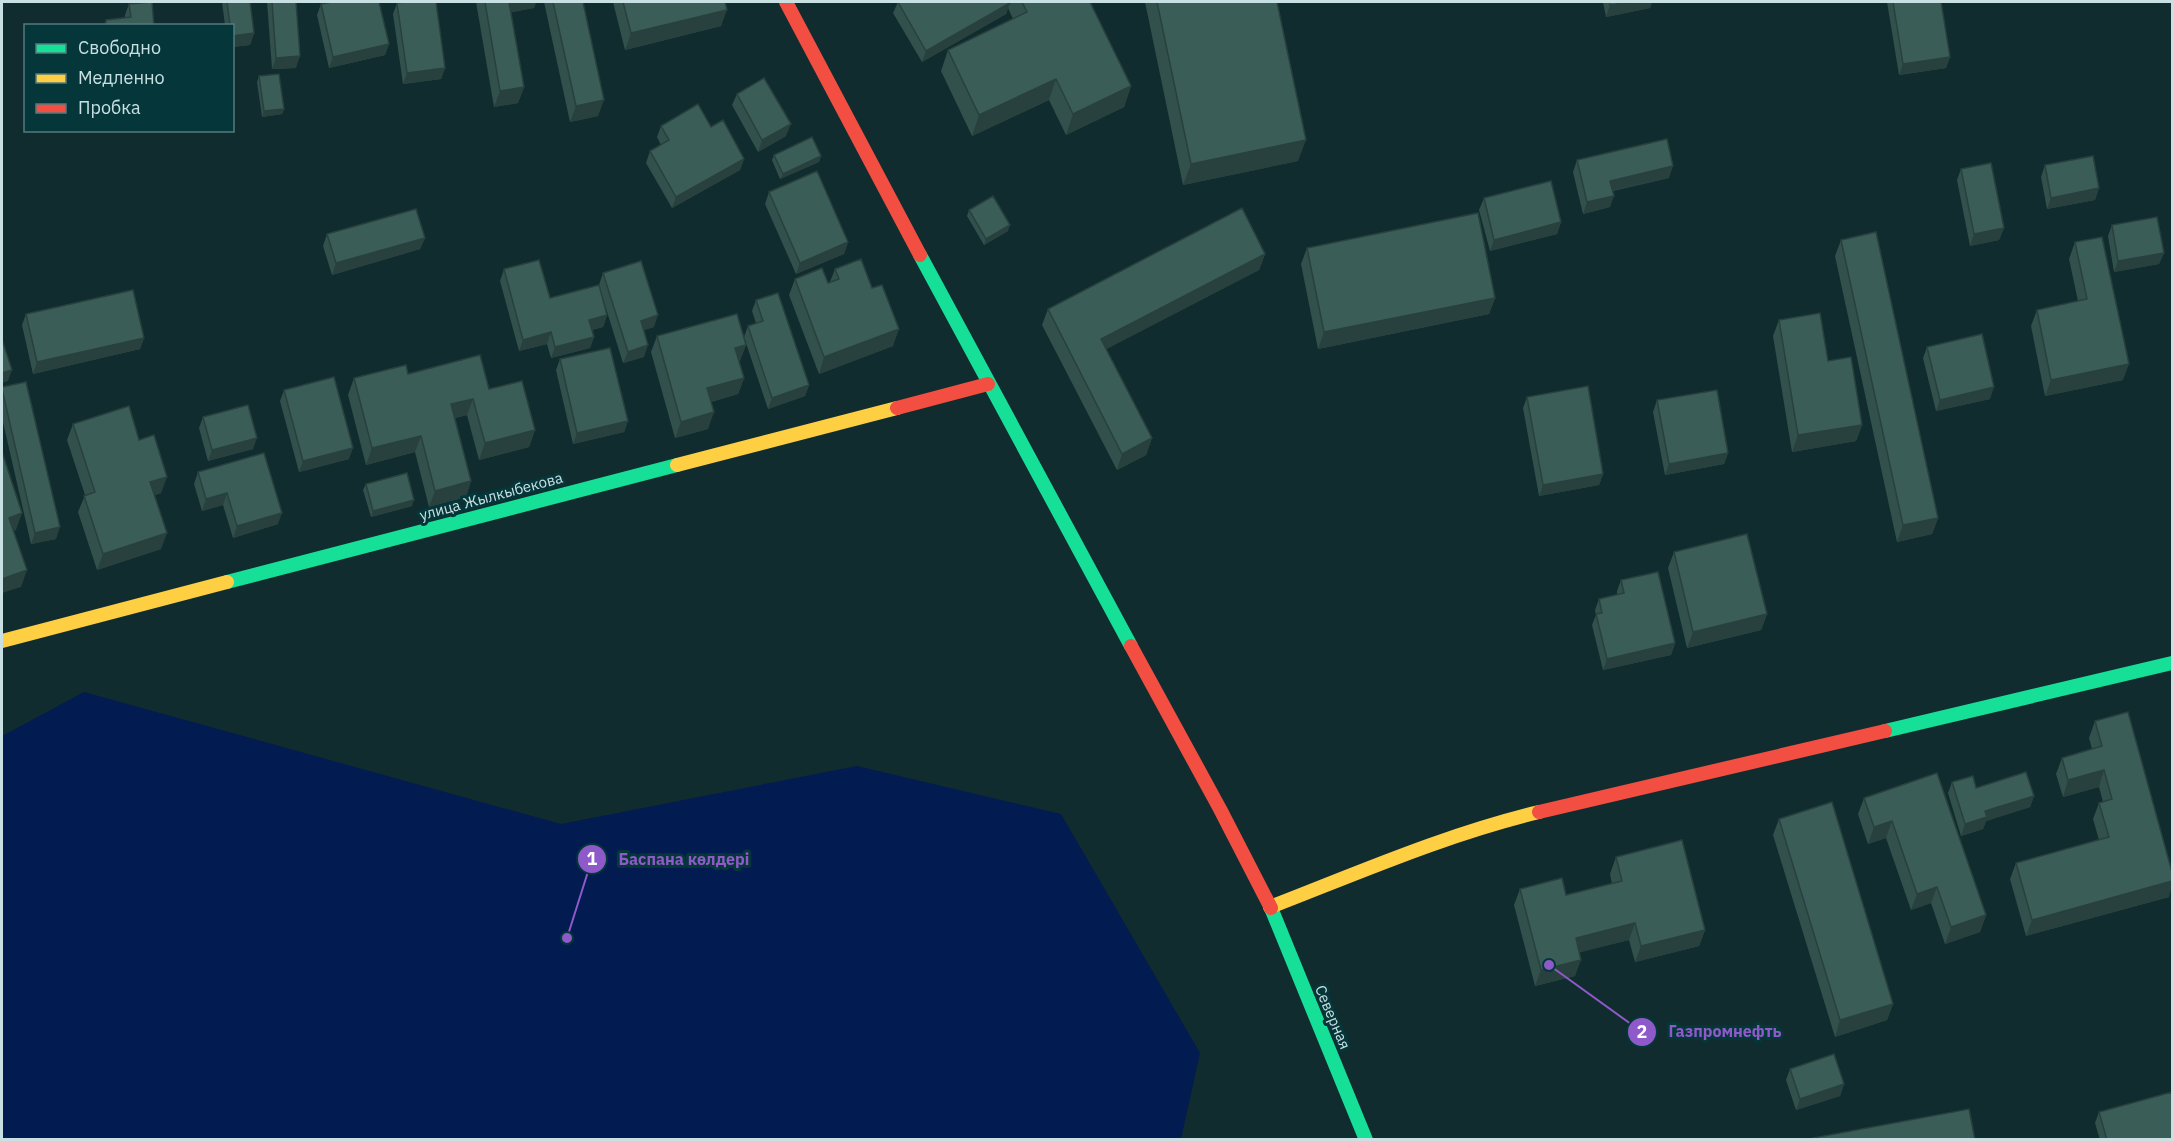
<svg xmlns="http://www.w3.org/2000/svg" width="2174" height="1141" viewBox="0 0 2174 1141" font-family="'IBM Plex Sans',sans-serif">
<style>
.water{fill:#021b50}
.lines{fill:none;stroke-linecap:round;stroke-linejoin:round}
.fast{stroke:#16e098;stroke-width:14}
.slow{stroke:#ffcf43;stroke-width:14}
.jam{stroke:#f24e42;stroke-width:14}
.wall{fill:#32504c}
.shaded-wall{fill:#29413e}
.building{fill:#3a5d58;stroke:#29413e;stroke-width:1.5}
.labels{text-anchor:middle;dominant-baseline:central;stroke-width:6;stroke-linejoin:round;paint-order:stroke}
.street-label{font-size:15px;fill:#c9e0e2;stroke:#05373a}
.leader{fill:none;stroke:#8e59c8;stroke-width:2}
.callout-dot{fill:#8e59c8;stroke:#05373a;stroke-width:2}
.mark-label{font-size:18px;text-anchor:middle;font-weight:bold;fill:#fff}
.callout-label{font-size:16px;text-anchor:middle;font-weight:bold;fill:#8e59c8;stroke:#05373a;stroke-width:6;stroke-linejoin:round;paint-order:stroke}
</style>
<rect width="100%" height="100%" fill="#112c2e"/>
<path class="water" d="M84,692L561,824L857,766L1061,814L1200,1053L1181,1139H2V736Z"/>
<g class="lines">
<path class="fast" d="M920,255L1131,646
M227,582L677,465
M1885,731L2172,663
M1271,908L1366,1140"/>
<path class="slow" d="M677,465L897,408
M2,641L227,582
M1270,907C1358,873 1447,834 1539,812"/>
<path class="jam" d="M786,2L920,255
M897,408L988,384
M1131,646L1220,809L1271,908
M1539,812L1885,731"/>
</g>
<path class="wall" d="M222,2H250L254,33L250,45L232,47V26L225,25Z
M267,2H296V68L272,69Z
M325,2H379L389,44L385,55L329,68L317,15L321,4L325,3Z
M476,2H536L534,8L511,12L524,87L518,103L494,107Z
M544,2H583L598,116L570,122Z
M613,2H725L721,26L625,50Z
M898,2H1090L1131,86L1124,107L1066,135L1049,100L972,136L941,71L948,50L1013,19L1008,8L1006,14L922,62L893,13Z
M1145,2H1277L1298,161L1183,185Z
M1603,2H1652L1650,8L1606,17Z
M1887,2H1941L1950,57L1946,68L1899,75Z
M397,3L445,68L441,79L403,84L393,14Z
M129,4L154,26H104L106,20L125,18V15Z
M259,76L284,109L282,114L262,117L257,82Z
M737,94L786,136L758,152L732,105Z
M661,126L711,127L744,159L740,170L672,208L646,163L650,151L661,145L657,137Z
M774,155L821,156L819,162L780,179L772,160Z
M1577,160L1669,178L1613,191L1610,207L1583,214L1573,172Z
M2045,165L2099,188L2095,200L2047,209L2041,177Z
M1961,169L2004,228L1999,240L1970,246L1957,180Z
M769,192L848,242L844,254L796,274L765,204Z
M1484,198L1561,222L1557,234L1490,251L1479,210Z
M969,210L1008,231L984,245L967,216Z
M2112,225L2164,253L2159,264L2114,272L2108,236Z
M327,234L425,238L420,249L332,275L323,246Z
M1841,240L1938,518L1932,534L1897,542L1835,256Z
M2075,242L2123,380L2045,396L2031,326L2037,310L2078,301L2069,259Z
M1307,248L1495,298L1489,314L1318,349L1301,264Z
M1265,254L1259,270L1106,349L1152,438L1146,455L1117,470L1042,325L1048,309Z
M504,269L550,298L599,285L603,273L654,327L644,330V357L623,363L599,286L607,315L603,327L592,330L594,337L590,348L551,358L547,344L519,351L500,281Z
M835,269L872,288L893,346L819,374L789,295L795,279L828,283L830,282Z
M756,300L809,385L805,396L768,409L744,337L748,326L756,323L752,311Z
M26,314L144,338L140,349L33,374L22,325Z
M1779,320L1862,425L1856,441L1792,452L1773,336Z
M657,336L746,345L739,362L744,378L738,394L711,402L708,429L675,438L651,352Z
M1927,347L1990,399L1936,411L1923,358Z
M560,359L628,421L624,432L573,444L556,370Z
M408,374L489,389L535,430L529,447L479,460L467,415L455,418L471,481L466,497L429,507L415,452L366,465L348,395L354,378Z
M2,387L56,539L31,544L2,418Z
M284,390L349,459L299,472L280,401Z
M1527,397L1603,474L1599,485L1539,496L1523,408Z
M1657,400L1728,453L1724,464L1665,475L1653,412Z
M203,417L253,449L208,461L199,428Z
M73,424L139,440L161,493L155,495L161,549L97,570L78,512L85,495L67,440Z
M198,472L278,524L233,538L223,505L202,511L194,484Z
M366,484L412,506L371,517L363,490Z
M1674,552L1767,614L1761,630L1687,648L1668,568Z
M1621,580L1675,643L1671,655L1603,670L1592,625L1596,615L1595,610L1599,599L1617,595V591Z
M2095,721L2169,897L2026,936L2010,879L2016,863L2099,840L2093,819L2099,803L2103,802L2099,787L2063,797L2056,774L2062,758L2092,749L2089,738Z
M1937,773L1986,915L1980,932L1945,944L1931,903L1911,910L1886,838L1868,844L1858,814L1864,798Z
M1952,782L1976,788L2034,796L2030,807L1986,821L1983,829L1961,836L1948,793Z
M1779,819L1893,1004L1887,1020L1835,1037L1773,835Z
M1616,857L1705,930L1699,946L1635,962L1629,940L1579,952L1575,976L1535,986L1514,905L1520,889L1566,895L1612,884L1610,874Z
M1790,1069L1844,1084L1840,1096L1796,1110L1786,1080Z
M2099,1112L2172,1140H2100L2095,1123Z"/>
<path class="shaded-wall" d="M507,2H536L534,8L502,14Z
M1630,2H1652L1650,8L1606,17L1610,5Z
M1010,3L1006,14L922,62L926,51Z
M727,10L721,26L625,50L631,33Z
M254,33L250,45L232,47V36Z
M389,44L385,55L329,68L333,57Z
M300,56L296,68L272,69L276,58Z
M1950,57L1946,68L1899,75L1903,64Z
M445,68L441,79L403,84L407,73Z
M1056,79L1049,100L972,136L979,115Z
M1131,86L1124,107L1066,135L1073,114Z
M524,87L518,103L494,107L500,91Z
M604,100L598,116L570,122L576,106Z
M284,109L282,114L262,117L264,111Z
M791,124L786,136L758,152L762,140Z
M1306,140L1298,161L1183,185L1191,164Z
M821,156L819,162L780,179L783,174Z
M744,159L740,170L672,208L676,197Z
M1673,166L1669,178L1606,192L1610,181Z
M2099,188L2095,200L2047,209L2051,198Z
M1614,196L1610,207L1583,214L1587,202Z
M1561,222L1557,234L1490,251L1494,240Z
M1010,225L1008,231L984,245L986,239Z
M2004,228L1999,240L1970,246L1974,234Z
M425,238L420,249L332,275L336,263Z
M848,242L844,254L796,274L800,263Z
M2164,253L2159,264L2114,272L2118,261Z
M1265,254L1259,270L1095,355L1101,339Z
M1495,298L1489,314L1318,349L1324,332Z
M607,315L603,327L585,331L589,320Z
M658,315L654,327L637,332L641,321Z
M899,329L893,346L819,374L824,357Z
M551,332L547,344L519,351L523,340Z
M594,337L590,348L551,358L555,347Z
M144,338L140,349L33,374L37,362Z
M648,345L644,357L623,363L628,352Z
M746,345L740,361L730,364L735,348Z
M2129,364L2123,380L2045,396L2051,380Z
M12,370L8,381L2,383V373Z
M744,378L738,394L701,404L707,388Z
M809,385L805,396L768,409L772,398Z
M1994,387L1990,399L1936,411L1940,400Z
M473,399L467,415L446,420L451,404Z
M714,412L708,429L675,438L681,422Z
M628,421L624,432L573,444L577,433Z
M1862,425L1856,441L1792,452L1798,435Z
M535,430L529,447L479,460L485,443Z
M421,436L415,452L366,465L372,448Z
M257,438L253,449L208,461L212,450Z
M1152,438L1146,455L1117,470L1122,454Z
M353,448L349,459L299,472L303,461Z
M1728,453L1724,464L1665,475L1669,464Z
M1603,474L1599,485L1539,496L1543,485Z
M167,477L161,493L145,499L150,482Z
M471,481L466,497L429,507L435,491Z
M227,493L223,505L202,511L206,499Z
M414,500L412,506L371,517L373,511Z
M22,513L16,530L3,534L9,518Z
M282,513L278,524L233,538L237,526Z
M1938,518L1932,534L1897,542L1903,525Z
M60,527L56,539L31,544L35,533Z
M167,533L161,549L97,570L103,554Z
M27,570L21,587L2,593V579Z
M1767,614L1761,630L1687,648L1693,632Z
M1675,643L1671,655L1603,670L1607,659Z
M2104,770L2099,787L2063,797L2068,780Z
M2034,796L2030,807L1986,821L1983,829L1961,836L1965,824L1985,811Z
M1892,821L1886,838L1868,844L1874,827Z
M2172,881V886L2169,897L2026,936L2032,920Z
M1937,887L1931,903L1911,910L1917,894Z
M1986,915L1980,932L1945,944L1951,927Z
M1635,923L1629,940L1570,955L1576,938Z
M1705,930L1699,946L1635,962L1641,946Z
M1581,960L1575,976L1535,986L1541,970Z
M1893,1004L1887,1020L1835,1037L1840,1020Z
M1844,1084L1840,1096L1796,1110L1800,1099Z"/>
<path class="building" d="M152,2L154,26H106V20L131,17L129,4Z
M227,2H250L254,33L232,36V26H224L230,25Z
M272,2H296L300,56L276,58Z
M332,2H379L389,44L333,57L321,4Z
M404,2H436L445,68L407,73L397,3Z
M485,2H509L524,87L500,91Z
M553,2H583L604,100L576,106Z
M623,2H725L727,10L631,33Z
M898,2H1009L1010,3L926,51Z
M1022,2H1090L1131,86L1073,114L1056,79L979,115L948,50L1027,12Z
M1157,2H1277L1306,140L1191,164Z
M1610,2H1630L1610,5Z
M1893,2H1941L1950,57L1903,64Z
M279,74L284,109L264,111L259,76Z
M764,78L791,124L762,140L737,94Z
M698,104L711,127L723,120L744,159L676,197L650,151L669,140L661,126Z
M812,137L821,156L783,174L774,155Z
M1667,139L1673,166L1610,181L1614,196L1587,202L1577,160Z
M2093,156L2099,188L2051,198L2045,165Z
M1991,163L2004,228L1974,234L1961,169Z
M817,171L848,242L800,263L769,192Z
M1551,181L1561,222L1494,240L1484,198Z
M993,196L1010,225L986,239L969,210Z
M1242,208L1265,254L1101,339L1152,438L1122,454L1048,309Z
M416,209L425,238L336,263L327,234Z
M1478,213L1495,298L1324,332L1307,248Z
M2157,217L2164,253L2118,261L2112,225Z
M1876,232L1938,518L1903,525L1841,240Z
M2102,237L2129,364L2051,380L2037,310L2087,299L2075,242Z
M861,259L872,288L882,285L899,329L824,357L795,279L822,268L828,283L839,279L835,269Z
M539,260L550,298L599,285L607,315L589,320L594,337L555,347L551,332L523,340L504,269Z
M641,261L658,315L641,321L648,345L628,352L603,273Z
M133,290L144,338L37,362L26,314Z
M778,293L809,385L772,398L748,326L763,321L756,300Z
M1820,313L1828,361L1851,357L1862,425L1798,435L1779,320Z
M737,314L746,345L735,348L744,378L707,388L714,412L681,422L657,336Z
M1982,334L1994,387L1940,400L1927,347Z
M2,340L12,370L2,373Z
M610,348L628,421L577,433L560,359Z
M480,355L489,389L522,381L535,430L485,443L473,399L451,404L471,481L435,491L421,436L372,448L354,378L406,365L408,374Z
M334,377L353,448L303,461L284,390Z
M26,382L60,527L35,533L2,389V387Z
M1588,386L1603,474L1543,485L1527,397Z
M1717,390L1728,453L1669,464L1657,400Z
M248,405L257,438L212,450L203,417Z
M129,406L139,440L154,435L167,477L150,482L167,533L103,554L84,496L95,492L73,424Z
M2,452L22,513L9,518L27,570L2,579Z
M264,453L282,513L237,526L227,493L206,499L198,472Z
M407,473L414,500L373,511L366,484Z
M1747,534L1767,614L1693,632L1674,552Z
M1658,572L1675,643L1607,659L1596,614L1602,613L1599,599L1624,593L1621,580Z
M2128,712L2172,872V881L2032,920L2016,863L2109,837L2099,803L2112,799L2104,770L2068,780L2062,758L2102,746L2095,721Z
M2026,772L2034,796L1985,811L1987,817L1965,824L1952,782L1973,776L1976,788Z
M1937,773L1986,915L1951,927L1937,887L1917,894L1892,821L1874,827L1864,798Z
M1832,802L1893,1004L1840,1020L1779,819Z
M1682,840L1705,930L1641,946L1635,923L1576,938L1581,960L1541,970L1520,889L1562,878L1566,895L1622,881L1616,857Z
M1834,1054L1844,1084L1800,1099L1790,1069Z
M2172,1092V1140H2107L2099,1112Z
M1969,1109L1975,1140H1814L1813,1138Z"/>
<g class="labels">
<g class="street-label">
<text transform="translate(491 496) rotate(-15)">улица Жылкыбекова</text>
<text transform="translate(1333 1017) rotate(67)">Северная</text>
</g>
</g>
<path class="leader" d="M567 938L592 859M1549 965L1642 1032"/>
<g class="callout-dot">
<circle cx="567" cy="938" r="6"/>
<circle cx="1549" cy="965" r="6"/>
<circle cx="592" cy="859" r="15"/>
<circle cx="1642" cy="1032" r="15"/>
</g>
<g class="mark-label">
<text x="592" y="865">1</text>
<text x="1642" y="1038">2</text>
</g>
<g class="callout-label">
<text x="684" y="865">Баспана көлдері</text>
<text x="1725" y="1037">Газпромнефть</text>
</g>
<rect width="2174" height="1141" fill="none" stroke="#c9e0e2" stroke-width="6"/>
<rect x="24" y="24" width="210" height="108" fill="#05373a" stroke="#537b7d" stroke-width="1.5"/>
<rect x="36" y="44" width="30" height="9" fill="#16e098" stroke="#537b7d" stroke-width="1.5"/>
<text x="78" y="54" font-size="18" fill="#c9e0e2">Свободно</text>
<rect x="36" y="74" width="30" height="9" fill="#ffcf43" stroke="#537b7d" stroke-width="1.5"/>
<text x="78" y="84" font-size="18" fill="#c9e0e2">Медленно</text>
<rect x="36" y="104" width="30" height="9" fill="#f24e42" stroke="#537b7d" stroke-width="1.5"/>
<text x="78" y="114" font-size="18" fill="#c9e0e2">Пробка</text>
</svg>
